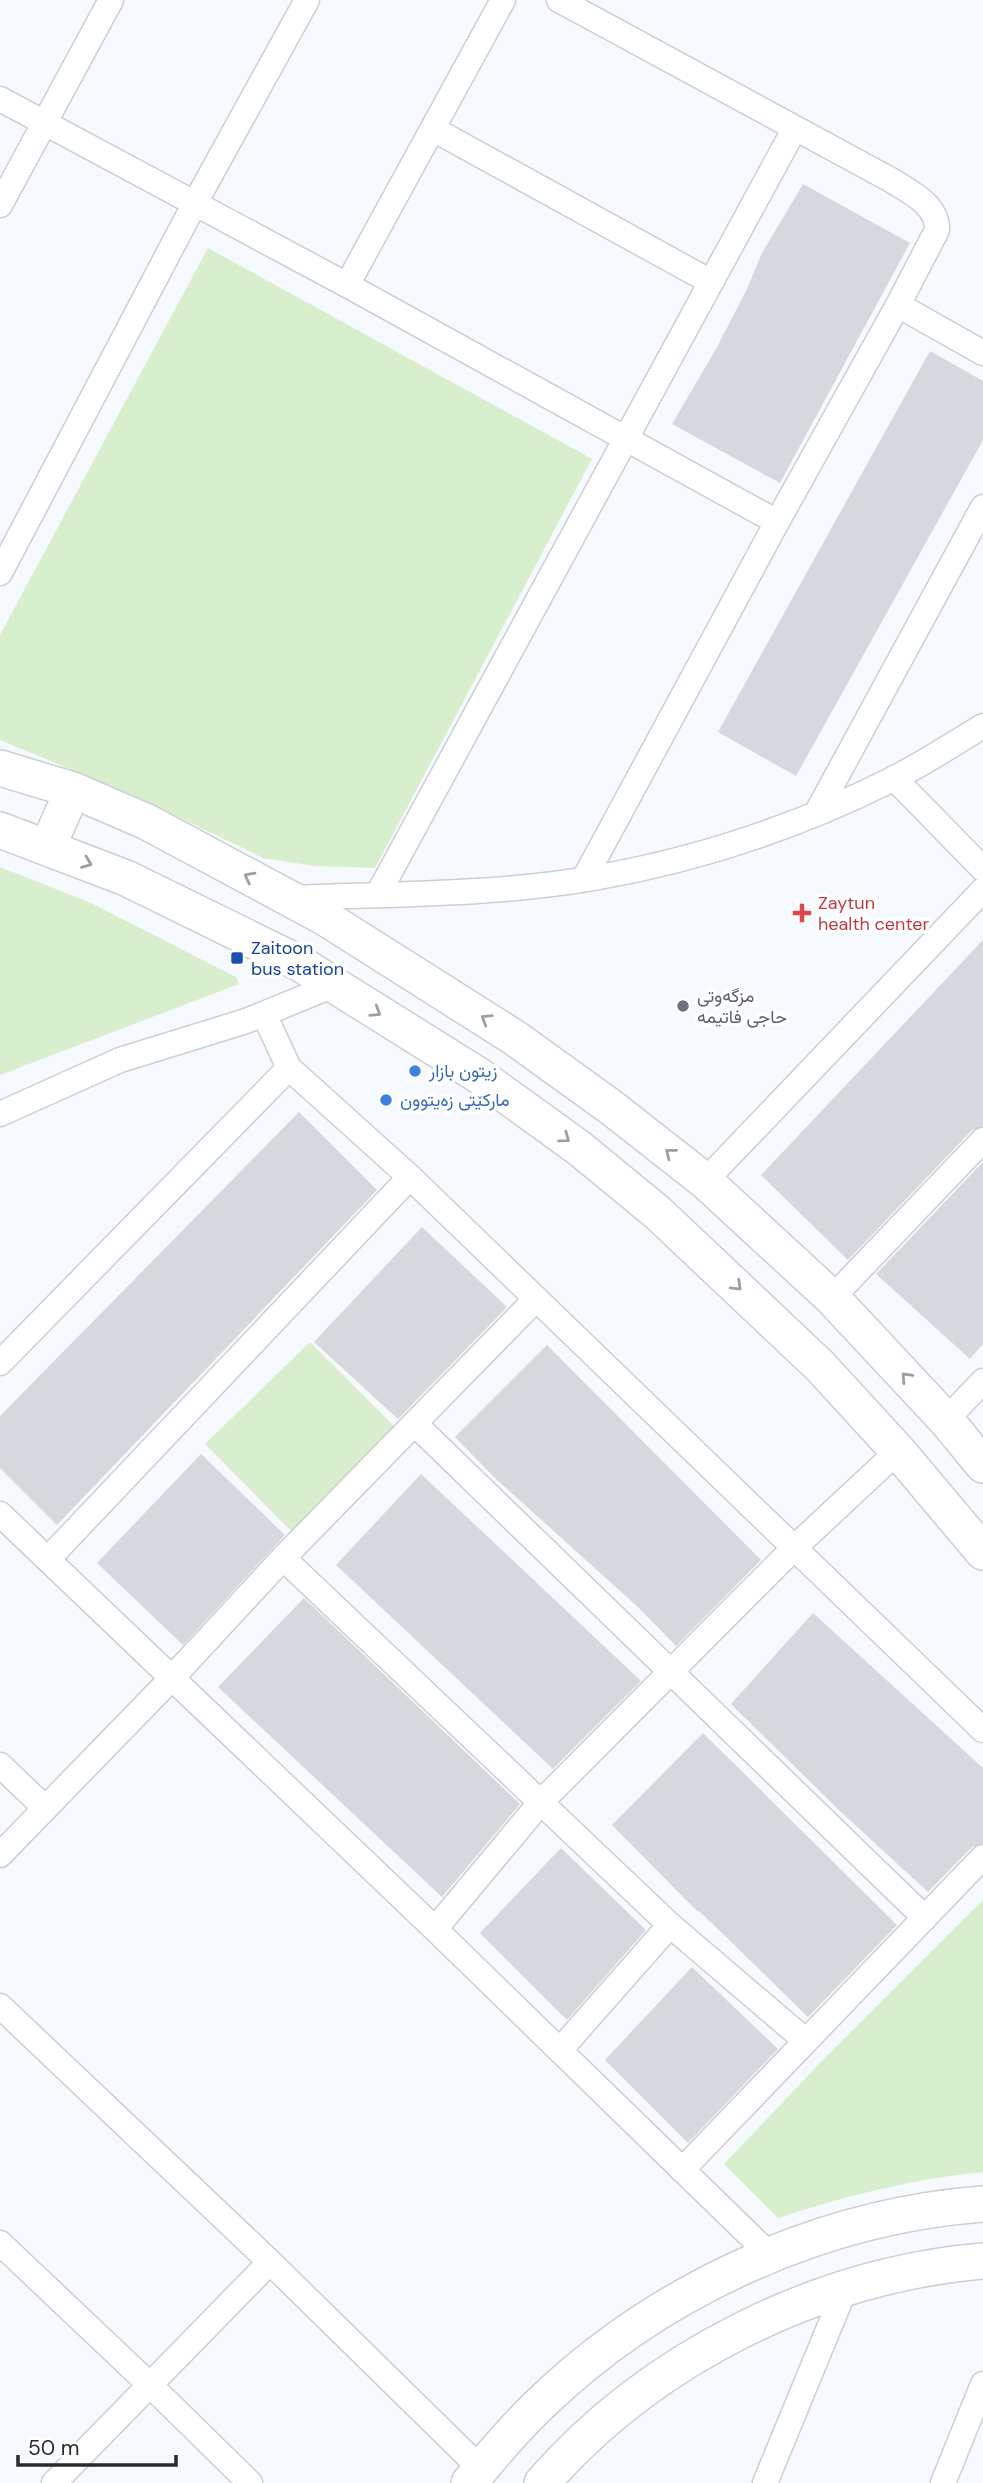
<svg xmlns="http://www.w3.org/2000/svg" width="983" height="2483" viewBox="0 0 983 2483" font-family="'DM Sans',Vazirmatn,sans-serif">
<style>
.green{fill:#d7efcc}
.building{fill:#d5d8dc}
.lines{fill:none;stroke-linecap:round;stroke-linejoin:round}
.street-casing{stroke:#cbced2;stroke-width:27}
.secondary-casing{stroke:#cbced2;stroke-width:38}
.street{stroke:#fff;stroke-width:24}
.secondary{stroke:#fff;stroke-width:35}
.oneway{stroke:#9e9fa0}
.health-dot{fill:#e0444e;stroke:#fff;stroke-width:2.5}
.transit-dot{fill:#1a4fb4;stroke:#fff;stroke-width:2.5}
.worship-dot{fill:#6b7280;stroke:#fff;stroke-width:2.5}
.shop-dot{fill:#3f7fe0;stroke:#fff;stroke-width:2.5}
.labels{text-anchor:middle;dominant-baseline:central;stroke-width:7;stroke-linejoin:round;paint-order:stroke}
.health-label{font-size:18px;fill:#be3a42;stroke:#fff;text-anchor:start}
.transit-label{font-size:18px;fill:#164399;stroke:#fff;text-anchor:start}
.worship-label{font-size:18px;fill:#5b616d;stroke:#fff;text-anchor:start}
.shop-label{font-size:18px;fill:#366cbe;stroke:#fff;text-anchor:start}
</style>
<rect width="100%" height="100%" fill="#f6f9fd"/>
<path class="green" d="M208,248L592,459L375,868L315,866L263,858L135,796L0,740V635Z
M0,867L91,903L236,977L239,984L0,1075Z
M310,1342L394,1426L293,1533L205,1444Z
M983,1900V2172C912,2179 845,2196 778,2218L724,2164L820,2063Z"/>
<path class="building" d="M803,184L910,243L780,483L672,424L716,349L746,291L762,253Z
M930,351L983,381V440L796,776L718,732Z
M983,940V1126L972,1130L848,1260L761,1175Z
M299,1112L377,1190L57,1525L0,1468V1416Z
M983,1162V1344L970,1359L876,1274Z
M422,1227L507,1307L398,1419L314,1342Z
M547,1345L761,1560L676,1646L638,1607L496,1479L455,1437Z
M201,1454L285,1535L183,1645L97,1563Z
M421,1474L641,1681L553,1769L336,1565Z
M304,1598L520,1804L442,1897L218,1687Z
M813,1613L983,1768V1843L972,1847L928,1892L841,1812L731,1704Z
M703,1733L897,1925L808,2017L721,1932L699,1911L698,1912L612,1825Z
M561,1848L646,1930L567,2020L480,1933Z
M692,1967L778,2049L688,2143L605,2060Z"/>
<g class="lines">
<defs>
<path id="street" d="M559,0L891,180C910,192 938,205 937,230L898,305L777,522L584,879
M0,99L347,285L777,522
M433,129L711,282
M0,205L111,0
M347,285L503,0
M898,305L983,353
M0,573L195,203L307,0
M894,778L983,869
M816,814L983,507
M378,894L795,128
M291,898C392,894 495,895 594,878C696,860 799,826 891,780C923,764 953,744 983,726
M264,1014L289,1068L410,1177L983,1730
M0,1114L120,1060L246,1021L334,985
M705,1181L983,890
M832,1298L983,1140
M0,1363L289,1068
M946,1420L983,1381
M415,1424L925,1918
M0,1514L435,1929L771,2256
M283,1558L670,1925L806,2041
M48,1559L410,1177
M0,1765L44,1807
M0,1855L171,1679L283,1558L536,1299
M435,1929L541,1802L794,1548L898,1451
M0,2006L270,2262L481,2469
M560,2050L670,1925
M682,2170L983,1857
M0,2243L150,2385L250,2483
M54,2483L270,2262
M765,2483L845,2289
M943,2483L983,2384"/>
<path id="secondary" d="M0,768L73,790L147,822L324,917L515,1038L612,1108L705,1181L832,1298L946,1420L983,1465
M0,830L126,878L299,963L478,1075L579,1148L658,1213L820,1366L898,1451L983,1552
M47,848L73,790
M469,2483C491,2456 514,2429 540,2404C657,2291 820,2216 983,2204
M542,2483C651,2358 818,2275 983,2261"/>
</defs>
<use href="#street" class="street-casing"/>
<use href="#secondary" class="secondary-casing"/>
<use href="#street" class="street"/>
<use href="#secondary" class="secondary"/>
</g>
<defs><path id="oneway-chevron" d="M-2-3.5L2.5 0L-2 3.5" fill="none" stroke-width="1.6" stroke-linecap="round" stroke-linejoin="round" transform="scale(1.75)"/></defs>
<g class="oneway">
<use href="#oneway-chevron" transform="translate(87 863) rotate(21)"/>
<use href="#oneway-chevron" transform="translate(249 877) rotate(-152)"/>
<use href="#oneway-chevron" transform="translate(376 1012) rotate(32)"/>
<use href="#oneway-chevron" transform="translate(486 1019) rotate(-148)"/>
<use href="#oneway-chevron" transform="translate(565 1138) rotate(36)"/>
<use href="#oneway-chevron" transform="translate(670 1153) rotate(-142)"/>
<use href="#oneway-chevron" transform="translate(737 1286) rotate(44)"/>
<use href="#oneway-chevron" transform="translate(906 1377) rotate(-133)"/>
</g>
<path class="health-dot" d="M798.5 902.5h7v7h7v7h-7v7h-7v-7h-7v-7h7z"/>
<rect class="transit-dot" x="230" y="951" width="14" height="14" rx="3.5"/>
<circle class="worship-dot" cx="683" cy="1006" r="7"/>
<g class="shop-dot">
<circle cx="415" cy="1071" r="7"/>
<circle cx="386" cy="1100" r="7"/>
</g>
<g class="labels">
<g class="health-label">
<text x="818" y="903">Zaytun<tspan x="818" dy="21">health center</tspan></text>
</g>
<g class="transit-label">
<text x="251" y="948">Zaitoon<tspan x="251" dy="21">bus station</tspan></text>
</g>
<g class="worship-label">
<text x="697" y="996">مزگەوتی<tspan x="697" dy="21">حاجی فاتیمە</tspan></text>
</g>
<g class="shop-label">
<text x="429" y="1071">زيتون بازار</text>
<text x="400" y="1100">مارکێتی زەیتوون</text>
</g>
</g>
<path d="M18 2455v10h158v-10" fill="none" stroke="#282a2b" stroke-width="3.5"/>
<text x="28" y="2455" font-size="21" fill="#282a2b" stroke="#ffffff" stroke-width="5" paint-order="stroke">50 m</text>
</svg>
